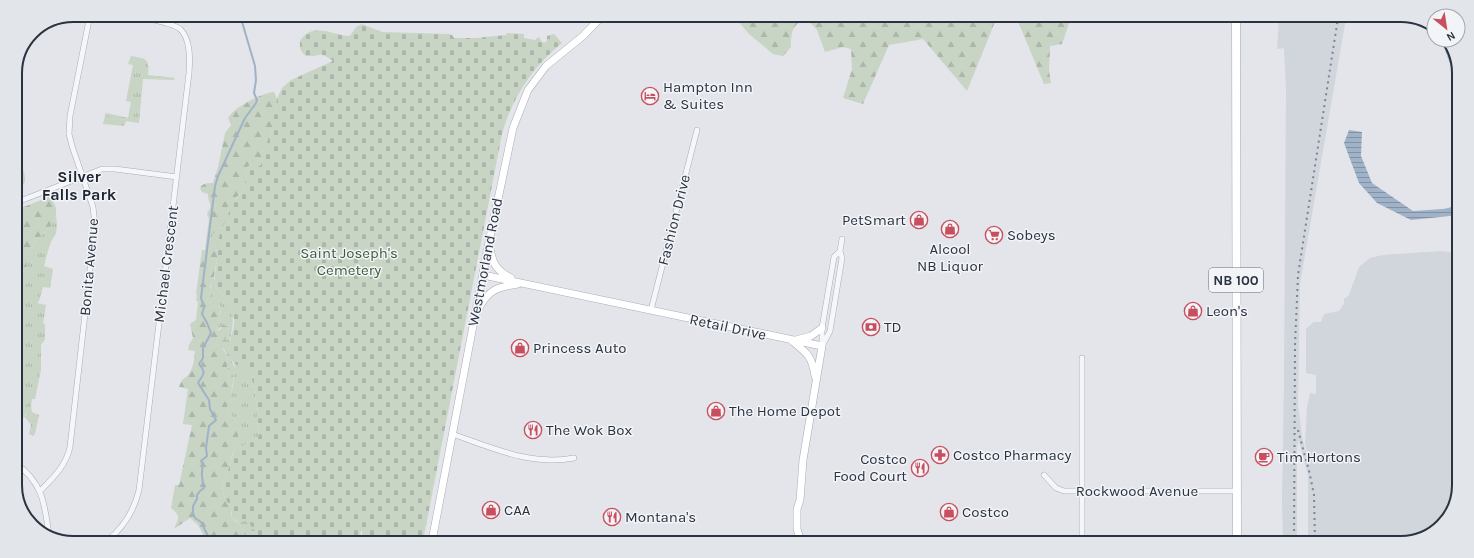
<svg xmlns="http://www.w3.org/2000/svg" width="1474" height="558" viewBox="0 0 1474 558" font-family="Karla,sans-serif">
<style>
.built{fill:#d1d5dc}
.grass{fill:url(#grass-tufts)}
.forest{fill:url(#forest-firs)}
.wetland{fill:url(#wetland-marsh)}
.cemetery{fill:url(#cemetery-stones)}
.garden{fill:#c8d4c4}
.water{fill:url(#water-rules)}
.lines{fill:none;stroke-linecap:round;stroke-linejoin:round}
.stream{stroke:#a0b2c8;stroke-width:2}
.street-casing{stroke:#a8acb4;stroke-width:6}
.secondary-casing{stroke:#a8acb4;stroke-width:8}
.primary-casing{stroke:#a3aab5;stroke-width:9}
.street{stroke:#f5f6f9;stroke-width:5}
.secondary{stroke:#fff;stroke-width:7}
.primary{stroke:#fff;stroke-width:8}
.rail{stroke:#7d8593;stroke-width:2;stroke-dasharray:2 4;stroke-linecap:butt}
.labels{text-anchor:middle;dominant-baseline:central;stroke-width:3;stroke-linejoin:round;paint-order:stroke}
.shield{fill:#f2f4f8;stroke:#676d78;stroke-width:1}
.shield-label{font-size:14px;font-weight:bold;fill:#2b3341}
.poi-label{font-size:15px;fill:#2b3341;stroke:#f2f4f8;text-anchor:start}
.street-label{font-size:15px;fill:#2b3341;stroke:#f2f4f8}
.park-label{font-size:15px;fill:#3f5c39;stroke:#f2f4f8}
.neighbourhood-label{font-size:16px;font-weight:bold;fill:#1d2432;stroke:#f2f4f8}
.rim{fill:none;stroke:#2b3341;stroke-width:2}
</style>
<defs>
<pattern id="grass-tufts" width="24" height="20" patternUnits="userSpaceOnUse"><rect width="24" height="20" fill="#c8d4c4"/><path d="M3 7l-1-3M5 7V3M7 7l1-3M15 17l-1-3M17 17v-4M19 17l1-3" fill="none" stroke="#acb6aa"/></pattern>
<pattern id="forest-firs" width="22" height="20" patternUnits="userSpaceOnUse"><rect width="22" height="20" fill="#c8d4c4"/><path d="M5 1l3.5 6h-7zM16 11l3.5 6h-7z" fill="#acb6aa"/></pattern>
<pattern id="wetland-marsh" width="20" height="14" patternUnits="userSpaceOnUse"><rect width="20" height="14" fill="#c8d4c4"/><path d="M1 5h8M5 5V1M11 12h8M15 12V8" fill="none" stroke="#acb6aa"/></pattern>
<pattern id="cemetery-stones" width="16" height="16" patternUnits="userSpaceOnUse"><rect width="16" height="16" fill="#c8d4c4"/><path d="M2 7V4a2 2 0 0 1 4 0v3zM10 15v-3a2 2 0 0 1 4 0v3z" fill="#acb6aa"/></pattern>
<pattern id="water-rules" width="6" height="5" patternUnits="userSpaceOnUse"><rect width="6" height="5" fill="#a0b2c8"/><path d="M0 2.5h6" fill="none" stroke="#8391a4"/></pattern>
</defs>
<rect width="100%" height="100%" fill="#e3e5ea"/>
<path class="built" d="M1279,18H1346L1300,284L1298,404L1302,436L1306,453H1307L1305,443L1307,407L1310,393L1316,394V375L1306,373V329L1314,322H1321L1324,314L1339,311L1344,304V299L1349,295L1359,267L1370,258L1383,255L1441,251L1458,253L1456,504L1436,531L1401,543H1308V475L1299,441L1297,447V543H1283L1282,500L1284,382L1286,88L1284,48L1277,49Z"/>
<path class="grass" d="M131,56C146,59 150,58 148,75L175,78L174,80L143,79L139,123L126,121L124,126L103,124L105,116C111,119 122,121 128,118L131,102L126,101L133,65L128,64Z
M56,216L57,225L56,234C49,242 47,256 44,266L53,269L50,288L43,287L39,301L37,303L46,305L43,324H45V339L41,345V370L35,399H32L31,406L32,412L39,415L35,434L33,436L29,434L31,425L25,417L26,415L24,411L15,409V384L18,385L23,372L15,369V306L17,304L15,294L20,286V278L24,270L28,253L37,239L48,229Z
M218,228L221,229L218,251L216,249L205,250L207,234L210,235Z
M214,277C214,290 219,289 226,298C236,311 233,325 230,340L228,336L229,331L228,327H221L217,331L221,312L219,305L208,302L207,301C212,293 209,285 214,277Z
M234,363L248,370L251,374L258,411L257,421L259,434L257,439L234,450C238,443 237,436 240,429L235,419L229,413L227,407L232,391L235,369Z"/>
<path class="forest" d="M739,17H997L967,91L923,39L889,45L863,104L843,98L852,69L851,49L843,47L825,52L817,30L805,17C792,27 791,31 791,47L783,56L773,54L749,34L738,21Z
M1008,17H1068L1069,23L1062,44L1050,46L1049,71L1051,83L1044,84L1017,19Z
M274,92L277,99L273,124L269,139L262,155L261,165L257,168L250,165L246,168L247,174L243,192L237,197L233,205L225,225L209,236L207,234L209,219L207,214C214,203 208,205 208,194L202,192L200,188C203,183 207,183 213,183L218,167L225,133L231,125L228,118C234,107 262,93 274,92Z
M15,153C19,160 26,173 25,181C24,186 19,187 15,189Z
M51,196L56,208V216L48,229L37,239L28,253L26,266L21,274L20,286L15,294V213L21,208Z
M214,248L218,251L214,277L210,286L212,294L207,301L211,303H216C225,311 218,321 217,331L220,330L223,325L228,327L222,335V347L228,359L227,376L232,387L231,396L227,407L229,413L239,423L240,429L238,436V442L233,452L228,470L223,481L222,487L224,496L231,508V515L234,520L239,523L246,540H206L198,525L190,518L174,529C179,517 181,516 171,508L175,485H179L192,425L183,424L188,389L179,387L182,380C193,374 194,362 195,351L188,350L189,345L193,338L190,324L196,320L198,301H196L197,295L196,294L202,250H208Z
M15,409L25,412V417L22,418L15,414Z"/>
<path class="wetland" d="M106,113L128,118C122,121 111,120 105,116Z
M228,327L229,331L228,336L230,340V356L235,369L232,387L227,376L228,359L225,351L222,347V335Z
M245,520L255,530L259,540H246L239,523L237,521Z"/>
<path class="cemetery" d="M362,24L382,32L449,34L452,35L454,38H476L506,35L507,33L524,34V38L535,40L539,37L541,41L544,43L547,41V36L554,34L562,43C533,66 512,98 502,134L423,541H362V531H361L359,541L259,540L255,530L246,521H237L232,518L231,508L224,496L222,487L223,481L228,470L234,450L257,439L259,434L257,421L258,411L251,374C246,366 235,367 231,359C225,346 235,332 234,319C232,311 230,302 224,296C221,292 217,289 214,284L220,230C229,218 231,201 243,192L247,174L246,168L250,165L257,167L261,165L262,155L271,132L277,99L282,88L291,80L333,61C318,50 322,57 306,56C302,53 300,50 300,45C299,42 301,39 303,37C315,23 335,36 350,36L356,27Z"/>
<path class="garden" d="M15,369L23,372L18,385L15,384Z"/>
<path class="water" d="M1446,40H1448L1459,69V88L1445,50Z
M1349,130L1362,132L1361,156L1372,183L1413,211L1443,209L1458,206V214L1450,216L1411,220L1377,203L1359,183L1344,143Z"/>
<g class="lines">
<path class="stream" d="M210,540L201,522L195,518L193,513V506L197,499V495L200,491L204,488C202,478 201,474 203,465L201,461L207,456L206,448L209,426L216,420L210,409L209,400L198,383C203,374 207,374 199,364L203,358V348L211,333L207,323L202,314L204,307L201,298L215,186L218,176L245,118L256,103L257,100L254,93L256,80L255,66L240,15"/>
<defs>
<path id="street" d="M15,203L102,169H115L177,177
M651,310L697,130
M822,345V328L834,257L840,251
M822,346L830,331L842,258L840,251L842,239
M452,434C493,448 530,466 574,458
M15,463C43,482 45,505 49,536
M1044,475L1056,488L1064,491H1237
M40,491C53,478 66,466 70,447L95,225L93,207L72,146L69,134L70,116L90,15
M108,540C124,527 134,511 139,490L189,73C190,60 191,39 180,29C174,23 142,18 133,15
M1082,542V358"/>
<path id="secondary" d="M490,248C492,263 497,271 511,278
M483,275L822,346L803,460L800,500L797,509V529L801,542
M479,308C489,289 498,287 518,284
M796,340L811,336L822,328
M792,341C807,353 812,356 815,376
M432,541L489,242L513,128L528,90L546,66L583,36L602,16"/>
<path id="primary" d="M1236,18L1237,543"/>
</defs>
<use href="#street" class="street-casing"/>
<use href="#secondary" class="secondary-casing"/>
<use href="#primary" class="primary-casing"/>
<use href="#street" class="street"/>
<use href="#secondary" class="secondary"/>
<use href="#primary" class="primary"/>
<path class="rail" d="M1298,430L1310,475L1314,495L1315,543
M1294,543L1295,345L1298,275L1338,18"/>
</g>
<defs>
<symbol id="hotel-ring" viewBox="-11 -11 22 22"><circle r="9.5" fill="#f2f4f8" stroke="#c84f5e" stroke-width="1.5"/><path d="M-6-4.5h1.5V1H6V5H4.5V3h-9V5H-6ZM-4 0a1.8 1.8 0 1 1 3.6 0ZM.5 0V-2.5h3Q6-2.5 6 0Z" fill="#c84f5e"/></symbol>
<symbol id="shop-ring" viewBox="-11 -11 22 22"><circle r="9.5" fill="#f2f4f8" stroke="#c84f5e" stroke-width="1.5"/><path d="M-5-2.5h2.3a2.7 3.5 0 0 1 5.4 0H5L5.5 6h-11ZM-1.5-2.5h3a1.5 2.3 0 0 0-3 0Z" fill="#c84f5e"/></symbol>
<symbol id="supermarket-ring" viewBox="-11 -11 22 22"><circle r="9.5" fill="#f2f4f8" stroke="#c84f5e" stroke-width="1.5"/><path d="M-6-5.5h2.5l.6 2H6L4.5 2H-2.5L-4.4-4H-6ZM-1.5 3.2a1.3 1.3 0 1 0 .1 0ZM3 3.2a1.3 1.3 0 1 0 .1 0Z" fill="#c84f5e"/></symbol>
<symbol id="bank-ring" viewBox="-11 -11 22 22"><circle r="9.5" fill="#f2f4f8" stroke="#c84f5e" stroke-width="1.5"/><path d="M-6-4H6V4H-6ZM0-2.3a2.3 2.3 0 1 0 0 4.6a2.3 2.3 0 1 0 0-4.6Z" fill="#c84f5e"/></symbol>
<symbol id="restaurant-ring" viewBox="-11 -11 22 22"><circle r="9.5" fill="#f2f4f8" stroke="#c84f5e" stroke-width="1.5"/><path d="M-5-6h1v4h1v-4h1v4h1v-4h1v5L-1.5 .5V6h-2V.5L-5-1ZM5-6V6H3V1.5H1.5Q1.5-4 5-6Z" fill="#c84f5e"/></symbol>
<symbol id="pharmacy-ring" viewBox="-11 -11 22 22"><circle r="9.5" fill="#f2f4f8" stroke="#c84f5e" stroke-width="1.5"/><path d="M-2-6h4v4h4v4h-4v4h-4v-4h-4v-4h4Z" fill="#c84f5e"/></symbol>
<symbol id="cafe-ring" viewBox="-11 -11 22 22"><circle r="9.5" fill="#f2f4f8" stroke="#c84f5e" stroke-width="1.5"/><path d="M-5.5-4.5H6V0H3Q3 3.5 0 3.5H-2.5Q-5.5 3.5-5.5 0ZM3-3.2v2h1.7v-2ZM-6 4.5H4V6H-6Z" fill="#c84f5e"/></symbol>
</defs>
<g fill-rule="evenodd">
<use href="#hotel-ring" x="640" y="86" width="20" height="20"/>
<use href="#shop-ring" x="909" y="210" width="20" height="20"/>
<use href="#shop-ring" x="940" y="219" width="20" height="20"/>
<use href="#supermarket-ring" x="984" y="225" width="20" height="20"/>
<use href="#shop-ring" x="1183" y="301" width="20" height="20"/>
<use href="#bank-ring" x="861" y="317" width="20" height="20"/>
<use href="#shop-ring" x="510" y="338" width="20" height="20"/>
<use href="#shop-ring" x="706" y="401" width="20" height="20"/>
<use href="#restaurant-ring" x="523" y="420" width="20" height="20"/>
<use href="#pharmacy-ring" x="930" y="445" width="20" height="20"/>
<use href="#cafe-ring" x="1254" y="447" width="20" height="20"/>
<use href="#restaurant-ring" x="910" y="458" width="20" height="20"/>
<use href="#shop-ring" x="481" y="500" width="20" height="20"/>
<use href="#shop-ring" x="939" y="502" width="20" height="20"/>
<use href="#restaurant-ring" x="602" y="507" width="20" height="20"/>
</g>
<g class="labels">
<rect class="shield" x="1209" y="268" width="54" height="24" rx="3"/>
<g class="shield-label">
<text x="1236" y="280">NB 100</text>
</g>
<g class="poi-label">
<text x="663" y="87">Hampton Inn<tspan x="663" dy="17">&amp; Suites</tspan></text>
<text x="906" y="220" text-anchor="end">PetSmart</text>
<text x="1007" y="235">Sobeys</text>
<text x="950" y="249" text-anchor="middle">Alcool<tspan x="950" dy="17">NB Liquor</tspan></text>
<text x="1206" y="311">Leon's</text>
<text x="884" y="327">TD</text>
<text x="533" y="348">Princess Auto</text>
<text x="729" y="411">The Home Depot</text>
<text x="546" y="430">The Wok Box</text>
<text x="953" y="455">Costco Pharmacy</text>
<text x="1277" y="457">Tim Hortons</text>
<text x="907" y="459" text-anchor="end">Costco<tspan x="907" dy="17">Food Court</tspan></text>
<text x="504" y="510">CAA</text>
<text x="962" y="512">Costco</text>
<text x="625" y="517">Montana's</text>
</g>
<g class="street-label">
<text transform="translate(674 220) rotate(-76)">Fashion Drive</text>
<text transform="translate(485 262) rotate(-79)">Westmorland Road</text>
<text transform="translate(166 264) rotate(-83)">Michael Crescent</text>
<text transform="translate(89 267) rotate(-85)">Bonita Avenue</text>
<text transform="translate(728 327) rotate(12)">Retail Drive</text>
<text x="1137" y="491">Rockwood Avenue</text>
</g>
<g class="park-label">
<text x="349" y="253">Saint Joseph's<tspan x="349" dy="17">Cemetery</tspan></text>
</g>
<g class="neighbourhood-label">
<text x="79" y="176">Silver<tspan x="79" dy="18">Falls Park</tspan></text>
</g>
</g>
<path d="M0 0H1474V558H0ZM73 22H1401A51 51 0 0 1 1452 73V485A51 51 0 0 1 1401 536H73A51 51 0 0 1 22 485V73A51 51 0 0 1 73 22Z" fill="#e2e5e9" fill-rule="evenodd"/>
<path class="rim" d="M73 22H1401A51 51 0 0 1 1452 73V485A51 51 0 0 1 1401 536H73A51 51 0 0 1 22 485V73A51 51 0 0 1 73 22Z"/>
<g transform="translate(1446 28) rotate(150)"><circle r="19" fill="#f2f4f8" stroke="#a2a7af"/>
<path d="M0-3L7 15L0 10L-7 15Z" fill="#c84f5e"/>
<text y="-6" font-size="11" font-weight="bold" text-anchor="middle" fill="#2b3341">N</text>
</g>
</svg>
